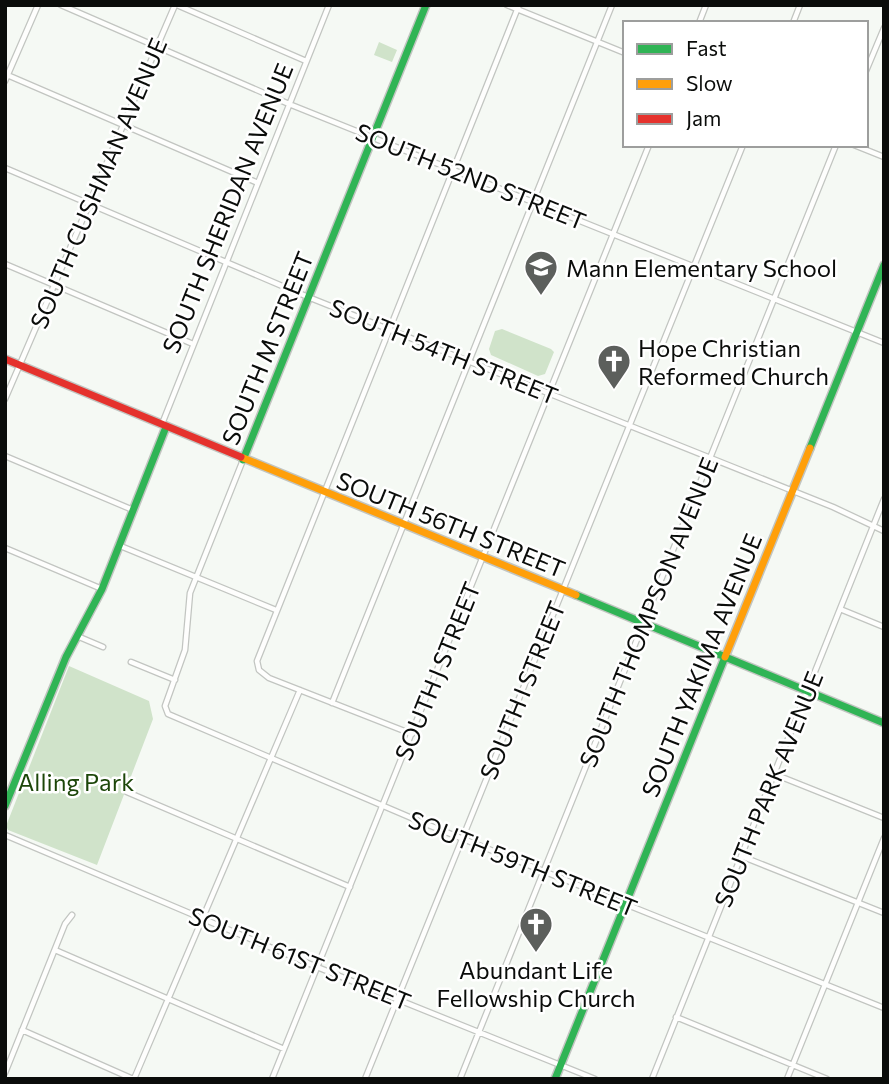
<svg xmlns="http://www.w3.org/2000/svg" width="889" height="1084" viewBox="0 0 889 1084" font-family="Commissioner,sans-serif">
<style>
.green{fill:#d0e3ca}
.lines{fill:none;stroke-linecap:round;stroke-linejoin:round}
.street-casing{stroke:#c2c5c1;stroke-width:7}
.fast-casing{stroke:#c2c5c1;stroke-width:10}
.slow-casing{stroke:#c2c5c1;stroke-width:10}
.jam-casing{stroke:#c2c5c1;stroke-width:10}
.street{stroke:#fefefd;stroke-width:4.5}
.fast{stroke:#30b455;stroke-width:7}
.slow{stroke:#ff9f0a;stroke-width:7}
.jam{stroke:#e5322d;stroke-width:7}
.labels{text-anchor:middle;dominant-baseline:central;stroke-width:5;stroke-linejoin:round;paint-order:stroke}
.street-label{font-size:24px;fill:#0a0c0a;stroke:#fff}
.poi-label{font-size:24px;fill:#0a0c0a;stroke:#fff;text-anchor:start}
.park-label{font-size:24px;fill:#1c4609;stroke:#fff}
</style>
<rect width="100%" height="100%" fill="#f5f9f4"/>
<path class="green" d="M379,42L397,50L392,62L374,55Z
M502,329L551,349L554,352L545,374L538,376L491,355L489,349L495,331Z
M69,666L149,701L153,719L97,865L8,830L6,826Z"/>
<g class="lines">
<defs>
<path id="street" d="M61,5L289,104L884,343
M177,5L306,61
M507,5L625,53
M699,23L706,5
M793,23L800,5
M866,71L884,28
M5,74L258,183
M5,81L38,5
M854,145L884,157
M5,168L308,297L833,507L884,531
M5,264L193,344
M5,399L175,5
M162,424L329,5
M5,456L133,510
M243,460L190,593L185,650L165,706L168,714L421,822L884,1008
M118,545L276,610
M5,548L102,589
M840,609L884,627
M77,636L103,647
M131,662L175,680
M332,703L612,5
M412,734L269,678L259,670L257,661L519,5
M774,774L884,818
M127,792L350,887
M5,835L317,967L595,1079
M741,856L884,913
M55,950L284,1049
M676,1017L827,1079
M22,1030L133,1079
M5,1073L65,924L72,915
M134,1079L300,690
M272,1079L649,145
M365,1079L743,145
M460,1079L836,145
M652,1079L884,499
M787,1079L884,838"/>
<path id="fast" d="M810,448L884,265
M243,460L426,5
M576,595L884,723
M5,806L66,657L102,589L166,427
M555,1079L725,657"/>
<path id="slow" d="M241,457L576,595
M725,657L810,448"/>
<path id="jam" d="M5,359L241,457"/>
</defs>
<use href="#street" class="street-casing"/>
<use href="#fast" class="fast-casing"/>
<use href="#slow" class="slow-casing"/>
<use href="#jam" class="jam-casing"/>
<use href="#street" class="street"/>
<use href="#fast" class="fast"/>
<use href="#slow" class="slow"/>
<use href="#jam" class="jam"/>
</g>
<defs>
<symbol id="school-pin" viewBox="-11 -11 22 30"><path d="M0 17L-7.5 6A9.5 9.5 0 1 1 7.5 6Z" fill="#5c5f5c" stroke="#fff"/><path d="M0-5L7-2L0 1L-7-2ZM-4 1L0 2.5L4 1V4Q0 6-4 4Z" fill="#fff"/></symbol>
<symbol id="church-pin" viewBox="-11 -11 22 30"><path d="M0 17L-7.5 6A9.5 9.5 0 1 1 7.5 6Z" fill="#5c5f5c" stroke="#fff"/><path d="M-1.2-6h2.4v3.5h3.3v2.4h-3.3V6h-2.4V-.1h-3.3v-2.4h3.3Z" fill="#fff"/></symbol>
</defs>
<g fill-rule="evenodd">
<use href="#school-pin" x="522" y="248" width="38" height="52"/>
<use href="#church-pin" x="595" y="342" width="38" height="52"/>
<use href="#church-pin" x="517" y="905" width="38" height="52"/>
</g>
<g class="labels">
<g class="street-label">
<text transform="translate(471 176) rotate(22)">SOUTH 52ND STREET</text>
<text transform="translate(98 183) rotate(-67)">SOUTH CUSHMAN AVENUE</text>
<text transform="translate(227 208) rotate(-68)">SOUTH SHERIDAN AVENUE</text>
<text transform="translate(267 348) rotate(-68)">SOUTH M STREET</text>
<text transform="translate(444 351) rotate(22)">SOUTH 54TH STREET</text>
<text transform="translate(451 524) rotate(22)">SOUTH 56TH STREET</text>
<text transform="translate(648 612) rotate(-68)">SOUTH THOMPSON AVENUE</text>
<text transform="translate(701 665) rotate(-68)">SOUTH YAKIMA AVENUE</text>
<text transform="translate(437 671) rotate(-68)">SOUTH J STREET</text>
<text transform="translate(522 690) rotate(-68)">SOUTH I STREET</text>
<text transform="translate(768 789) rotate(-68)">SOUTH PARK AVENUE</text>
<text transform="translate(523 863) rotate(22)">SOUTH 59TH STREET</text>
<text transform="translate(300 958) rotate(22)">SOUTH 61ST STREET</text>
</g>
<g class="poi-label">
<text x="566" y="267">Mann Elementary School</text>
<text x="638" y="347">Hope Christian<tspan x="638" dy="28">Reformed Church</tspan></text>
<text x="536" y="969" text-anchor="middle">Abundant Life<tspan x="536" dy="28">Fellowship Church</tspan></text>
</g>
<g class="park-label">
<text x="76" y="781">Alling Park</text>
</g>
</g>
<rect width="889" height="1084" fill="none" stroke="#0a0c0a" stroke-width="14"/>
<rect x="623" y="21" width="245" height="126" fill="#ffffff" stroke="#9d9e9d" stroke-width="2"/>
<rect x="637" y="44" width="35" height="10" fill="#30b455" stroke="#9d9e9d" stroke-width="2"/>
<text x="686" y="56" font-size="21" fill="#0a0c0a">Fast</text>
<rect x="637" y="79" width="35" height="10" fill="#ff9f0a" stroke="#9d9e9d" stroke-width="2"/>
<text x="686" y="91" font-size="21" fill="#0a0c0a">Slow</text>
<rect x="637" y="114" width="35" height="10" fill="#e5322d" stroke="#9d9e9d" stroke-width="2"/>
<text x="686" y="126" font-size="21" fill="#0a0c0a">Jam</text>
</svg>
